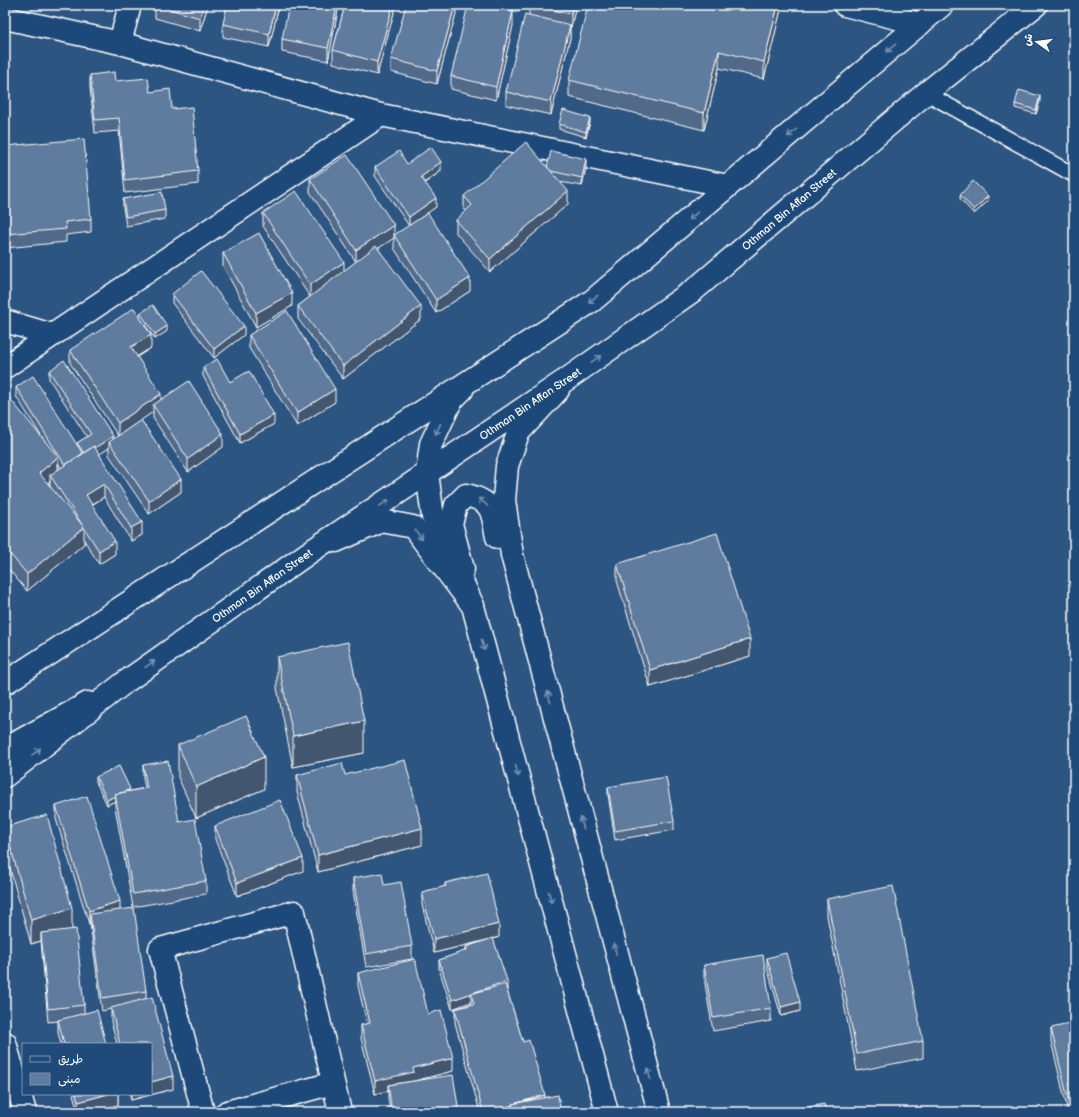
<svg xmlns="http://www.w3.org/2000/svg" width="1079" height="1117" viewBox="0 0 1079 1117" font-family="'Balsamiq Sans','Playpen Sans Arabic',sans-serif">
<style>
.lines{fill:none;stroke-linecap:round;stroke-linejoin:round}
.lane-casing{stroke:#fff;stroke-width:17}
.street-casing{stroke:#fff;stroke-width:25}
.secondary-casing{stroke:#fff;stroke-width:25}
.primary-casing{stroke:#fff;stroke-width:25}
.lane{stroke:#1f4a7a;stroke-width:14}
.street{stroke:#1f4a7a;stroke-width:22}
.secondary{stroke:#1f4a7a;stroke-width:22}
.primary{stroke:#1f4a7a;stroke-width:22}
.wall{fill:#516b89;stroke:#fff;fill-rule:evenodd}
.shaded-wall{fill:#42576f;stroke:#fff}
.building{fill:#5e7c9f;stroke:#fff}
.oneway{stroke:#7992af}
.labels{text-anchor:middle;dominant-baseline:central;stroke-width:4;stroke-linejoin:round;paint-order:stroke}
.street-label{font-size:11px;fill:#fff;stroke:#1f4a7a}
</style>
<rect width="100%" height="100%" fill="#2c5582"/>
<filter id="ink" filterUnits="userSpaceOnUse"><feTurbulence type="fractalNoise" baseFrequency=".025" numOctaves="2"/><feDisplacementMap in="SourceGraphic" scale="8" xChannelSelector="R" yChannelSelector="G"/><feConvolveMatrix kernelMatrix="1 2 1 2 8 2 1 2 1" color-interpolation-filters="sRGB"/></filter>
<g filter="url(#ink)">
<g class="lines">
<defs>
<path id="lane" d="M902,5V20
M926,93L1074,175"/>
<path id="street" d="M845,5L920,24
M5,18L120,43L381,115L728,186
M120,43L130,5
M5,321L52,335
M5,367L381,115
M5,1043L25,1112
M203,1112L160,949L294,912L340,1112
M227,1112L333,1083"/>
<path id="secondary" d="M558,390L518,433L507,466L504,500L512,555L659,1112
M336,541L382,521L413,527L473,606L607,1112
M463,569L451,524L456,505L466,495C494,501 492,513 497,537
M5,749L88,703"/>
<g id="primary">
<path d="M462,390L451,401L431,444L427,473L433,517L473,606"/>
<path d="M5,683L592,301L942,5"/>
<path id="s1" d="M5,776L124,683L307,554L570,377L694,290L926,93L1036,5"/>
</g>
</defs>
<use href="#lane" class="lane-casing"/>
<use href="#street" class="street-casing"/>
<use href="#secondary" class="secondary-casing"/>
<use href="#primary" class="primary-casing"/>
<use href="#lane" class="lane"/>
<use href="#street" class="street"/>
<use href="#secondary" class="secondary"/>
<use href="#primary" class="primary"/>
</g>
<path class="wall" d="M106,5H114V7Z
M155,5H208L200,31L155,18Z
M279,5L269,47L223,37V24Z
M339,5L328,61L282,52V39Z
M345,5H396L377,75L333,63V50Z
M456,5V13L437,84L391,72V59Z
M491,5H521L519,12Z
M529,5H576L571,27H570V38L551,115L506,105V92L529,16Z
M782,5L764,79L719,68L704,130L569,97V80Z
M513,25L496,100L451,89V76Z
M90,75L150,92L172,109L198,171V184L125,193L119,131L95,133L90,88Z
M1040,101L1036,114L1015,108V104Z
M590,122L586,137L559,129V124Z
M5,146L91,219V232L66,235V242L5,248Z
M407,164L441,171L425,183L436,207L409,225L470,291L436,313L394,248V235L409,226L375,176V167Z
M547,167H586L582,186L560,182L568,204L490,272L456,233V220L466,211L464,209V196Z
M310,179L394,238L378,248L421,319L343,379L298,319V306L310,297L263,226V213L344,271L356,262L310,192Z
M960,195L988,201L974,214L960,199Z
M123,199L165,210V219L126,226L123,208Z
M223,253L292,306L256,327L223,266Z
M172,294L244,335L214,358L172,303Z
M140,313L167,331L155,339L140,318Z
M249,335L335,402L297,426L249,348Z
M151,348L137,357L161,399L223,447L188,472L153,418V412L141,420L181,492L149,514L109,455V448L99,454L142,535L131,541L104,497L92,505L115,554L99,564L84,540V544L27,591L5,565V396L43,439L16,396V387L77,445V443L87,437L49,379V371L113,439L118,436L70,363V350ZM58,463L61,468L58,470ZM50,481V486L48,483Z
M203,367L230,382L274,424L240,443L203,376Z
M617,564L750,656L650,687L617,581Z
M277,657L364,753L293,767L277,688Z
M178,745L264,789L196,818L178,777Z
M143,765L179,822L206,881V894L133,907L115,807V801L107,805L96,782V777L130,791L145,788L143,778Z
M297,775H345L422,845L318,872L297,792Z
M608,787L674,821V830L615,840L608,795Z
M56,806L120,910L146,991V998L173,1089L131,1100L130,1094H151V1044H117L111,1021V1009L102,1011L90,924H89L56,819Z
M215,826L303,871L237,896L215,839Z
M5,827L72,929L84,1005V1013L106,1044H61L58,1033V1021L48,1022L41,941L31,944L5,851Z
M353,878L384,885L412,946V959L366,967L353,891Z
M445,883L499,937L493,939L507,990L523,1042L545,1097L561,1112H480L455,1023V1009L471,1004V1002L452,1009L439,969V960L466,951V947L487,940L434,953L422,905V892L445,887Z
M827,899L923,1041V1058L857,1071L827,916Z
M767,958L800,1011L781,1016L767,967Z
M704,965L771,1008V1021L713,1031L704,978Z
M358,973L428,1014L453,1071L415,1081L459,1112H390L388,1098V1091L375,1094L361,1038V1025L367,1024L358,986Z
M1051,1028L1074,1112H1068L1051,1041Z
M73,1094H118V1105L89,1112H78Z"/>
<path class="shaded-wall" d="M204,5H208L200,31V18Z
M276,5H279L269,47V34Z
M337,5H339L328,61V48Z
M393,5H396L377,75V62Z
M455,5H456V13L437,84V71Z
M519,5H521L519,12Z
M573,5H576L571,27V14Z
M778,5H782L764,79V62Z
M513,11V25L496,100V87Z
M570,25V38L551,115V102Z
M719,51V68L704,130V113Z
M1040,96V101L1036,114V110Z
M590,118V122L586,137V132Z
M586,159V167L582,186V178Z
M441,162V171L421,185V177Z
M568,191V204L490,272V259Z
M988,196V201L974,214V210Z
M436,198V207L409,226V217Z
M394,225V238L356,263V250Z
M344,262V275L310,298V285Z
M470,278V291L436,313V300Z
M292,293V306L256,327V313Z
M421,306V319L343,379V366Z
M167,326V331L155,339V334Z
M244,326V335L214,358V349Z
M151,335V348L131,360V347Z
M335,389V402L297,426V413Z
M161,394V407L153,405V412L118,436V423Z
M274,415V424L240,443V434Z
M223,434V447L188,472V459Z
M113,436V445L109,442V448L85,464V455Z
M58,457V474L50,475V481L39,490V473Z
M181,479V492L149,514V501Z
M104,484V497L86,508V495Z
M142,522V535L131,541V528Z
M84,527V544L27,591V574Z
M115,541V554L99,564V551Z
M7,578V595L5,597V580Z
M750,639V656L650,687V670Z
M364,721V753L293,767V736Z
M264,757V789L196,818V787Z
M115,796V801L107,805V800Z
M422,828V845L318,872V855Z
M303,858V871L237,896V883Z
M120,901V914H90V924H89V911Z
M72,908V932L41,933V941L31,944V920Z
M499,924V937L434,953V939Z
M507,981V990L471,994V1002L452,1009V1000Z
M800,1002V1011L781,1016V1007Z
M453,1058V1071L414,1081L388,1085V1091L375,1094V1081L413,1068Z
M173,1076V1089L131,1100V1094H151V1082Z
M108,1094H118V1105L89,1112H78V1102Z
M545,1095V1108L513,1105Z
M512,1105V1112H489Z"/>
<path class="building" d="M156,5H204L200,18Z
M227,5H276L269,34L223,24Z
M289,5H337L328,48L282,39Z
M345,5H393L377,62L333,50Z
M406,5H455L437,71L391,59Z
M468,5H484L513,11L496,87L451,76Z
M529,5H573L571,14Z
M588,5H778L764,62L719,51L704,113L569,80Z
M525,14L570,25L551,102L506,92Z
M114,72L115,81L148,78L150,92L170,89L172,109L192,107L198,171L125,180L119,118L95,120L90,75Z
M1019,90L1040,96L1036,110L1015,104Z
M563,110L590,118L586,132L559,124Z
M84,139L91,219L65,222L66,229L5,234V146Z
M526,142L568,191L490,259L456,220L472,205L464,196Z
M431,147L441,162L421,177L436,198L409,217L375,167L399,151L407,164Z
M551,151L586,159L582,178L551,171L547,167Z
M347,155L394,225L356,250L310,179Z
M973,181L988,196L974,210L960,195Z
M296,191L344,262L310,285L263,213Z
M162,192L165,210L126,217L123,199Z
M428,213L470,278L436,300L394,235Z
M259,233L292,293L256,313L223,253Z
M376,246L421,306L343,366L298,306Z
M201,271L244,326L214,349L172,294Z
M153,305L167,326L155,334L140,313Z
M134,308L151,335L131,347L161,394L118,423L70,350Z
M287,311L335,389L297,413L249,335Z
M217,359L230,382L249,371L274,415L240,434L203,367Z
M64,360L113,436L95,448L94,446L84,453L77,443L91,434L49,371Z
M33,376L83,454L65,465L16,387Z
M189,381L223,434L188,459L153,405Z
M7,395L58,457L39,473L84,527L27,574L5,548V396Z
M141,420L181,479L149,501L109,442Z
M94,446L142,522L131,528L104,484L86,495L115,541L99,551L50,475Z
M717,533L750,639L650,670L617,564Z
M348,642L364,721L293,736L277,657Z
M246,716L264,757L196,787L178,745Z
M405,760L422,828L318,855L297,775L342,763L345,775Z
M168,761L179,822L195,819L206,881L133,894L115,794L147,788L143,765Z
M119,766L130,789L124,792L115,794V796L107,800L96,777Z
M666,777L674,821L615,831L608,787Z
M87,796L120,901L89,911L56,806Z
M280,800L303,858L237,883L215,826Z
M47,815L72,908L31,920L5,827Z
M382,873L384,885L401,882L412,946L366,954L353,878Z
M487,873L499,924L434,939L422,892L446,886L445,883Z
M893,886L923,1041L857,1054L827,899Z
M134,908L146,991L102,998L90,914Z
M76,929L84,1005L48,1009L41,933Z
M493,938L507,981L452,1000L439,960L467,950L466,947Z
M786,953L800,1002L781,1007L767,958Z
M763,955L771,1008L713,1018L704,965Z
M415,959L428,1014L441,1010L453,1058L413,1068L414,1072L375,1081L361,1025L370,1023L358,973Z
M505,984L523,1042L529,1040L545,1095L520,1102L512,1104L513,1105L489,1112H483L455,1009L474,1004L471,994Z
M152,997L173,1076L151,1082V1044H120L111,1008Z
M97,1010L106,1044H64L58,1020Z
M1074,1023V1112H1071L1051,1028Z
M453,1075L459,1112H392L388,1085Z
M76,1094H108L78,1102Z
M558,1095L561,1112H514L512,1104Z
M824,1104L826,1112H789V1111Z"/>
<defs><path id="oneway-shaft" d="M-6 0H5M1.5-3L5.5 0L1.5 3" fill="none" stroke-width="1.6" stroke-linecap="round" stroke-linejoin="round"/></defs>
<g class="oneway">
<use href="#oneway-shaft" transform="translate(891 48) rotate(139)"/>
<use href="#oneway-shaft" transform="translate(792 133) rotate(140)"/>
<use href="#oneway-shaft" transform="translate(693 216) rotate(140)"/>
<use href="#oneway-shaft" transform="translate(593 299) rotate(143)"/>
<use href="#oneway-shaft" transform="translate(596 359) rotate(-35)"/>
<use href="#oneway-shaft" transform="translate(438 429) rotate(115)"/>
<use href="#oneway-shaft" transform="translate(483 502) rotate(-139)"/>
<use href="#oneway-shaft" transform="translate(384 503) rotate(-34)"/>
<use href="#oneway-shaft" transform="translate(419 535) rotate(53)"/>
<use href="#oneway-shaft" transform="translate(483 645) rotate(75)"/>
<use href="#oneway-shaft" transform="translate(150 664) rotate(-35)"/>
<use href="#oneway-shaft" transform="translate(549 697) rotate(-105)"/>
<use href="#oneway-shaft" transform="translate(36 752) rotate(-38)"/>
<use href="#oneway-shaft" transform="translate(517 771) rotate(75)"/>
<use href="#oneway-shaft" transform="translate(582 823) rotate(-105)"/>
<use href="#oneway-shaft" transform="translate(550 897) rotate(75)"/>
<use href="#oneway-shaft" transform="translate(615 949) rotate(-105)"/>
<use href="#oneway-shaft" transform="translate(649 1074) rotate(-105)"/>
</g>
</g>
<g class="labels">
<g class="street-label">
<text stroke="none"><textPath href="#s1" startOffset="968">Othman Bin Affan Street</textPath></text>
<text stroke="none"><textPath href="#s1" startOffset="644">Othman Bin Affan Street</textPath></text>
<text stroke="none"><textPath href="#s1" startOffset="320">Othman Bin Affan Street</textPath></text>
</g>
</g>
<rect width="1079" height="1117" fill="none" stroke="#1f4a7a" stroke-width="20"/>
<rect x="10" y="10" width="1059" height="1097" fill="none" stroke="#fff" stroke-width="1.5" filter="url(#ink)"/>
<rect x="22" y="1043" width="130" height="52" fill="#1f4a7a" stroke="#7992af"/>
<rect x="30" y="1056" width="20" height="6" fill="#1f4a7a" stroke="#7992af"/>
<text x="58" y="1063" font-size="12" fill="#ffffff">طريق</text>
<rect x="30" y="1073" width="20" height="12" fill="#5e7c9f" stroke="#7992af"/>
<text x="58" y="1083" font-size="12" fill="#ffffff">مبنى</text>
<g transform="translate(1037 42) rotate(284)" stroke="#1f4a7a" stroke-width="3" paint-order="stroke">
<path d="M0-3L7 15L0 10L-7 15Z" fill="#ffffff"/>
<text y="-6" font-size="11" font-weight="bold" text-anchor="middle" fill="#ffffff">ش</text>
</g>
</svg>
